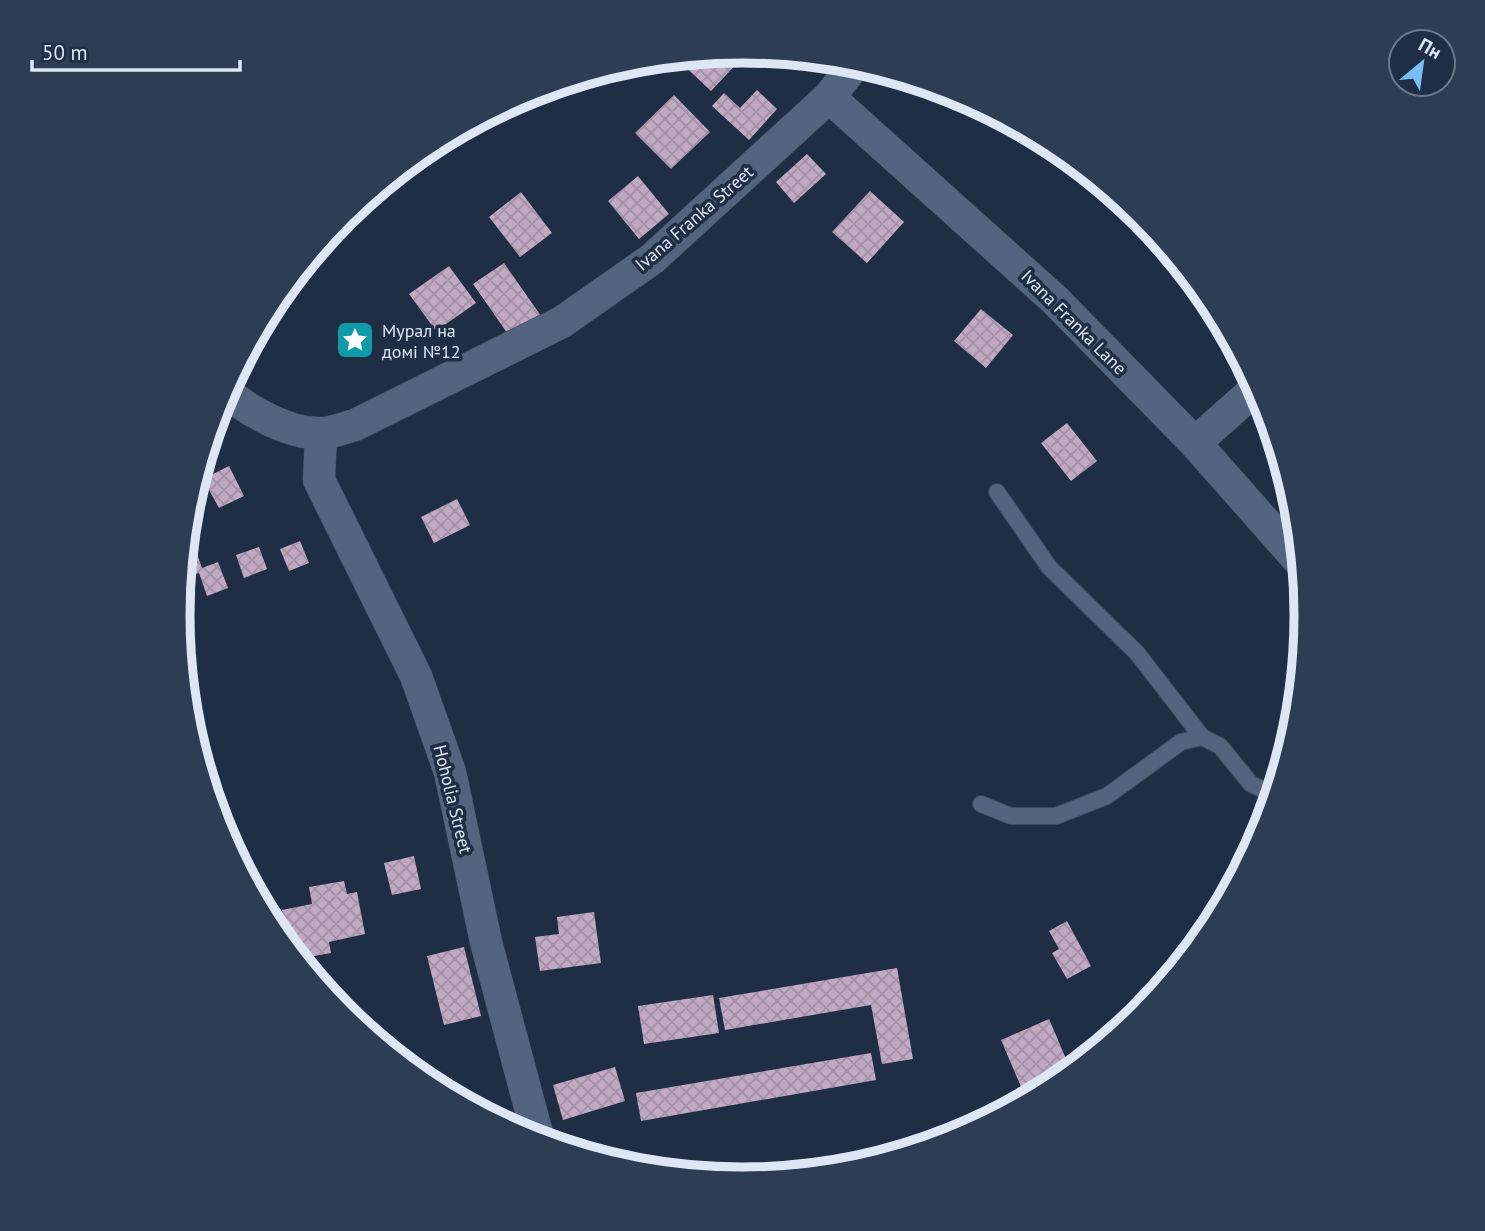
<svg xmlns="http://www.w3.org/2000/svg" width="1485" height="1231" viewBox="0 0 1485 1231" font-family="'PT Sans',sans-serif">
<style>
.building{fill:url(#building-cross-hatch)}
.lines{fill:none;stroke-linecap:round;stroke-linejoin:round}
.service-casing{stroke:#3c485b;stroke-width:18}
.minor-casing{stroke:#3c485b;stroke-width:33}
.service{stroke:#54647e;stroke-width:16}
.minor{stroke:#54647e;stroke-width:32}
.labels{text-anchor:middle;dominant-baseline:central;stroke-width:7;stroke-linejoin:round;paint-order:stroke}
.street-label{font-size:18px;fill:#dde6f5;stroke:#202e45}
.poi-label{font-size:18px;fill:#dde6f5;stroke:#202e45;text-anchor:start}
.rim{fill:none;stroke:#dde6f5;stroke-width:9}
</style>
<defs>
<pattern id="building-cross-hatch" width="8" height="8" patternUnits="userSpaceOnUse" patternTransform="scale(1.75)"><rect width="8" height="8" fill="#c1a9c3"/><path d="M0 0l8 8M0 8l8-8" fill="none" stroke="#a190a5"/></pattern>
</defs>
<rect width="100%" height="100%" fill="#202e45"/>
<path class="building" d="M735,52L742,58L711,91L675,57Z
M757,90L777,109L749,140L712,106L724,93L740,108Z
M674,95L710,132L671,169L635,133Z
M807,154L826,174L794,203L776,182Z
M638,176L669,214L639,239L608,201Z
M870,191L904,222L867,263L832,232Z
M521,192L552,233L520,257L489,217Z
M504,263L541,316L510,337L473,284Z
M449,266L476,303L436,331L409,294Z
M981,309L1013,335L986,368L954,341Z
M1067,423L1097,461L1071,481L1041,443Z
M229,466L244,496L219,508L203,479Z
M457,499L470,525L434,543L421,517Z
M192,539L202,568L218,562L228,588L207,596L199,573L181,579L185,541Z
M300,541L309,563L289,571L280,549Z
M259,547L267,569L244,578L236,555Z
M414,856L421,889L392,895L384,863Z
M344,881L347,894L357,892L365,934L329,942L331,953L298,959L290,950L282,910L312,904L309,887Z
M594,912L601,963L540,971L535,937L559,934L557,917Z
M1067,921L1091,966L1067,979L1052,953L1059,949L1049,931Z
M464,947L481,1016L444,1025L427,956Z
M897,968L913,1059L882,1064L871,1005L725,1030L719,998Z
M713,995L719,1033L644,1044L638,1006Z
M1049,1019L1070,1068L1022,1089L1001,1040Z
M871,1053L876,1080L641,1121L636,1093Z
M615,1067L625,1101L563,1120L553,1085Z
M617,1149L620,1166L589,1156V1154Z"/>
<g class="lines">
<defs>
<path id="service" d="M997,492L1049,567L1137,653L1202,737
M981,804L1011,816H1056L1107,796L1181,742L1202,737L1220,746L1251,784L1275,795"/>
<path id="minor" d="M829,97L1055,300L1195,443L1302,564
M225,391C248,411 290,435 322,433C332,433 344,428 355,425L562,322L652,259L829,97L856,63
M321,433L319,480L416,676L450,772L486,942L539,1141
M1195,443L1258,387"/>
</defs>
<use href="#service" class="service-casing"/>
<use href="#minor" class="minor-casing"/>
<use href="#service" class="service"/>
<use href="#minor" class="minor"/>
</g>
<defs>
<symbol id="sight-square" viewBox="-11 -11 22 22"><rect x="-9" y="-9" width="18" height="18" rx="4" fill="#0f9aa8" stroke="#202e45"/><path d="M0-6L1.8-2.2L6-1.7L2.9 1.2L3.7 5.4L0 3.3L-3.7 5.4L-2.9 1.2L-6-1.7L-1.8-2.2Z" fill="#fff"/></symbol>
</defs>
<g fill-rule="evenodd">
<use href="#sight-square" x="333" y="318" width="44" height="44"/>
</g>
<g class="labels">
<g class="street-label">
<text transform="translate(694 218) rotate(-41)">Ivana Franka Street</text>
<text transform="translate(1074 322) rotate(45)">Ivana Franka Lane</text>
<text transform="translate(453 799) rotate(76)">Hoholia Street</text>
</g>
<g class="poi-label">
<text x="382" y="330">Мурал на<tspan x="382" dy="21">домі №12</tspan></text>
</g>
</g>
<path d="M0 0H1485V1231H0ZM190 615a552 552 0 1 1 1104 0a552 552 0 1 1-1104 0Z" fill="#2f3d53" fill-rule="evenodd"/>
<path class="rim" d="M190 615a552 552 0 1 1 1104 0a552 552 0 1 1-1104 0Z"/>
<g transform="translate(1422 63) rotate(29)"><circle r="33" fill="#202e45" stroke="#6c788b" stroke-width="2"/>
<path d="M0-5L12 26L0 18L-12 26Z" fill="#78bff7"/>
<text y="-10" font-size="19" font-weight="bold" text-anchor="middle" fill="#dde6f5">Пн</text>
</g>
<path d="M32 60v10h208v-10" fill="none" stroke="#dde6f5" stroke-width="3.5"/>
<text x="42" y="60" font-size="21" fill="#dde6f5" stroke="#202e45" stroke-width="5" paint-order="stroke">50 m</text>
</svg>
